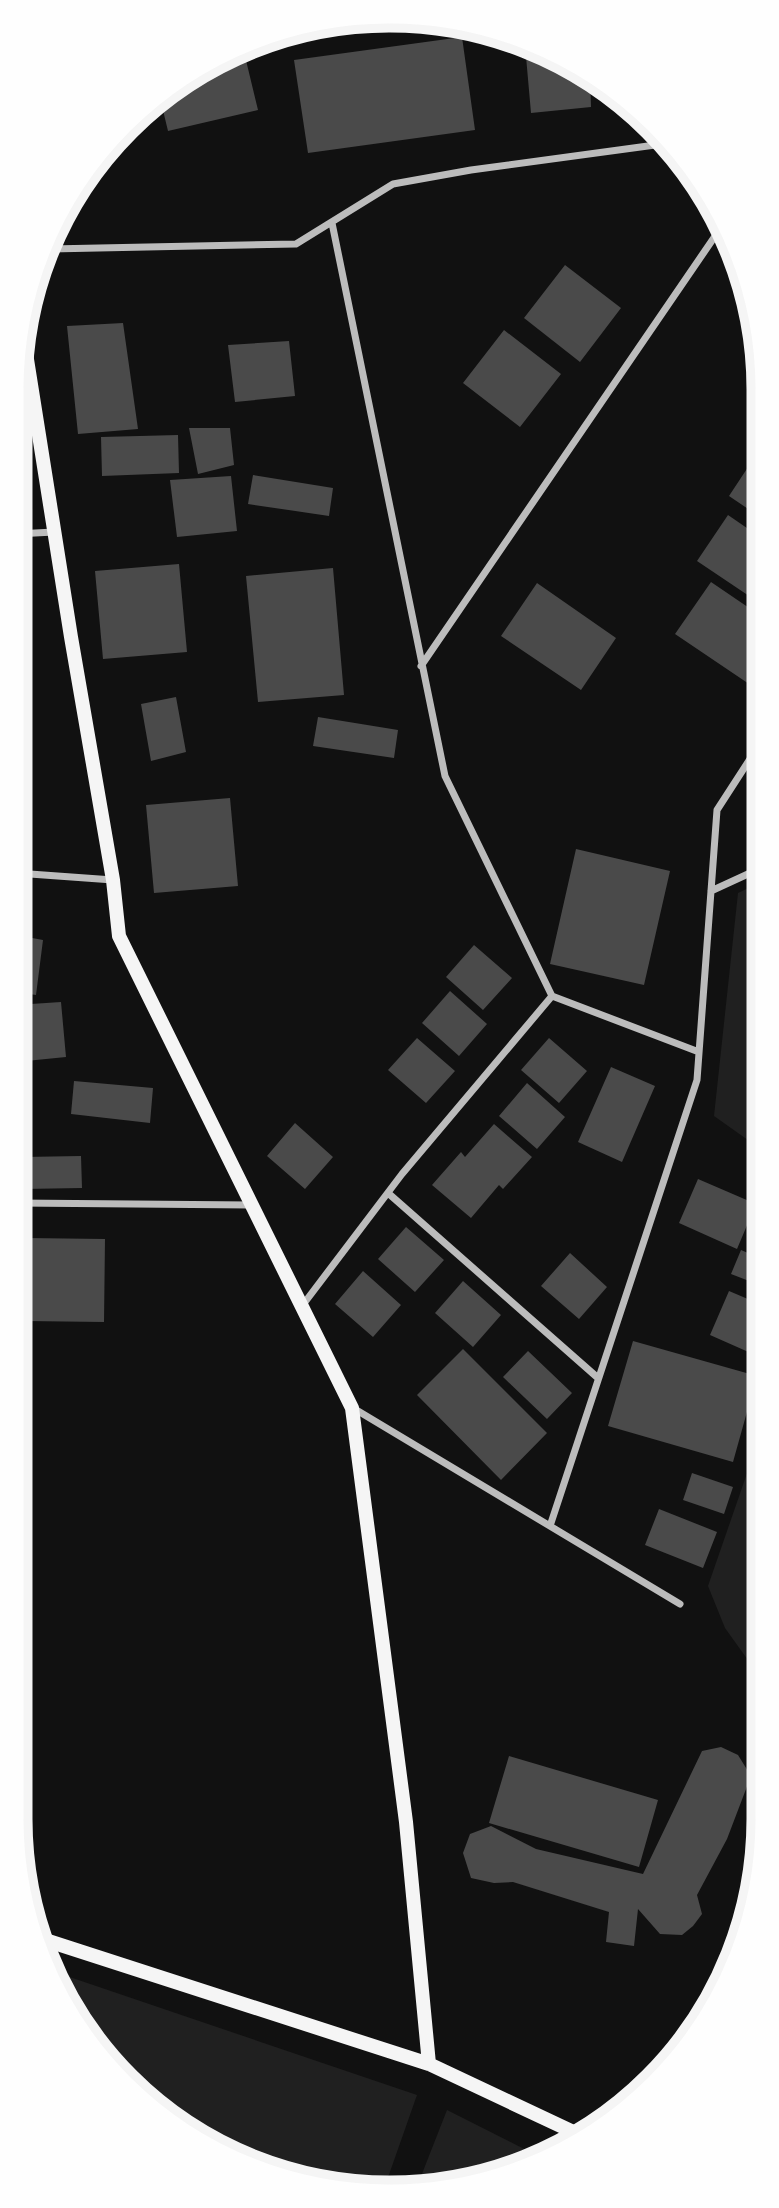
<svg xmlns="http://www.w3.org/2000/svg" width="779" height="2208" viewBox="0 0 779 2208" font-family="'Varela Round',sans-serif">
<style>
.green{fill:#202020}
.building{fill:#4a4a4a}
.lines{fill:none;stroke-linecap:round;stroke-linejoin:round}
.minor{stroke:#bcbcbc;stroke-width:7}
.secondary{stroke:#f5f5f5;stroke-width:14}
.rim{fill:none;stroke:#f5f5f5;stroke-width:9}
</style>
<rect width="100%" height="100%" fill="#111"/>
<path class="green" d="M761,882L762,1150L714,1116L738,893Z
M762,1430L763,1681L725,1628L708,1586Z
M49,1970L417,2095L385,2186L341,2189L224,2154L109,2065Z
M447,2110L538,2156L486,2180L418,2184Z"/>
<path class="building" d="M462,37L475,130L308,153L294,60Z
M525,45L577,66L590,77L591,107L531,113Z
M244,52L258,110L168,131L161,102L202,66Z
M565,265L621,308L580,362L524,318Z
M123,323L138,429L78,434L67,326Z
M504,330L561,374L520,427L463,383Z
M289,341L295,396L235,402L228,345Z
M189,428H230L234,465L198,474Z
M178,435L179,473L102,476L101,437Z
M758,452L760,453V517L729,496Z
M253,475L333,488L329,516L248,504Z
M231,476L237,531L177,537L170,480Z
M728,515L760,537L761,604L697,561Z
M179,564L187,652L103,659L95,571Z
M333,568L344,695L258,702L246,576Z
M711,582L761,616V680L755,688L675,634Z
M537,583L616,638L581,690L501,636Z
M176,697L186,752L151,761L141,704Z
M318,717L398,730L394,758L313,746Z
M230,798L238,886L154,893L146,805Z
M576,849L670,871L644,985L550,964Z
M16,935L43,940L36,995L16,992Z
M474,945L512,978L483,1010L446,977Z
M450,991L487,1024L459,1056L422,1023Z
M61,1002L66,1057L16,1062V1005Z
M417,1038L455,1071L426,1103L388,1070Z
M549,1038L587,1071L559,1103L521,1070Z
M611,1067L655,1086L622,1162L578,1142Z
M74,1081L153,1088L150,1123L71,1114Z
M527,1083L565,1117L537,1149L499,1116Z
M295,1123L333,1157L305,1189L267,1156Z
M494,1124L532,1157L503,1189L499,1185L471,1218L432,1185L461,1152L465,1157Z
M81,1156L82,1188L23,1189V1157Z
M698,1179L756,1204L737,1249L679,1223Z
M758,1213L762,1215V1242L749,1236Z
M406,1227L444,1260L415,1292L378,1259Z
M26,1238L105,1239L104,1322L25,1321Z
M741,1250L762,1259V1286L731,1274Z
M570,1253L607,1287L579,1319L541,1286Z
M363,1271L401,1305L373,1337L335,1304Z
M463,1281L501,1315L473,1347L435,1313Z
M729,1291L762,1305V1358L710,1335Z
M633,1341L757,1376L733,1462L608,1426Z
M463,1349L547,1433L501,1480L417,1395Z
M528,1351L572,1393L547,1419L503,1377Z
M692,1473L733,1487L724,1514L683,1500Z
M659,1509L717,1532L703,1568L645,1545Z
M721,1747L738,1755L751,1776L727,1839L697,1895L702,1914L693,1926L682,1935L660,1934L638,1909L634,1946L606,1942L609,1912L513,1882L494,1883L471,1878L463,1853L470,1834L491,1826L536,1849L643,1874L702,1751Z
M509,1756L658,1800L639,1867L489,1823Z"/>
<g class="lines">
<path class="minor" d="M332,223L445,776L552,996L699,1052
M50,249L296,244L393,184L471,170L670,143
M16,534L54,532
M421,666L724,223
M16,873L113,880
M711,891L761,868
M388,1193L598,1378
M16,1203L251,1205
M302,1306L402,1174L552,996
M353,1408L680,1604
M550,1526L697,1080L717,810L761,742"/>
<path class="secondary" d="M23,334L71,637L113,880L119,936L352,1408L406,1822L429,2064
M39,1938L429,2064L582,2136"/>
</g>
<path d="M0 0H779V2208H0ZM389 28H390A361 361 0 0 1 751 389V1819A361 361 0 0 1 390 2180H389A361 361 0 0 1 28 1819V389A361 361 0 0 1 389 28Z" fill="#fefefe" fill-rule="evenodd"/>
<path class="rim" d="M389 28H390A361 361 0 0 1 751 389V1819A361 361 0 0 1 390 2180H389A361 361 0 0 1 28 1819V389A361 361 0 0 1 389 28Z"/>
</svg>
